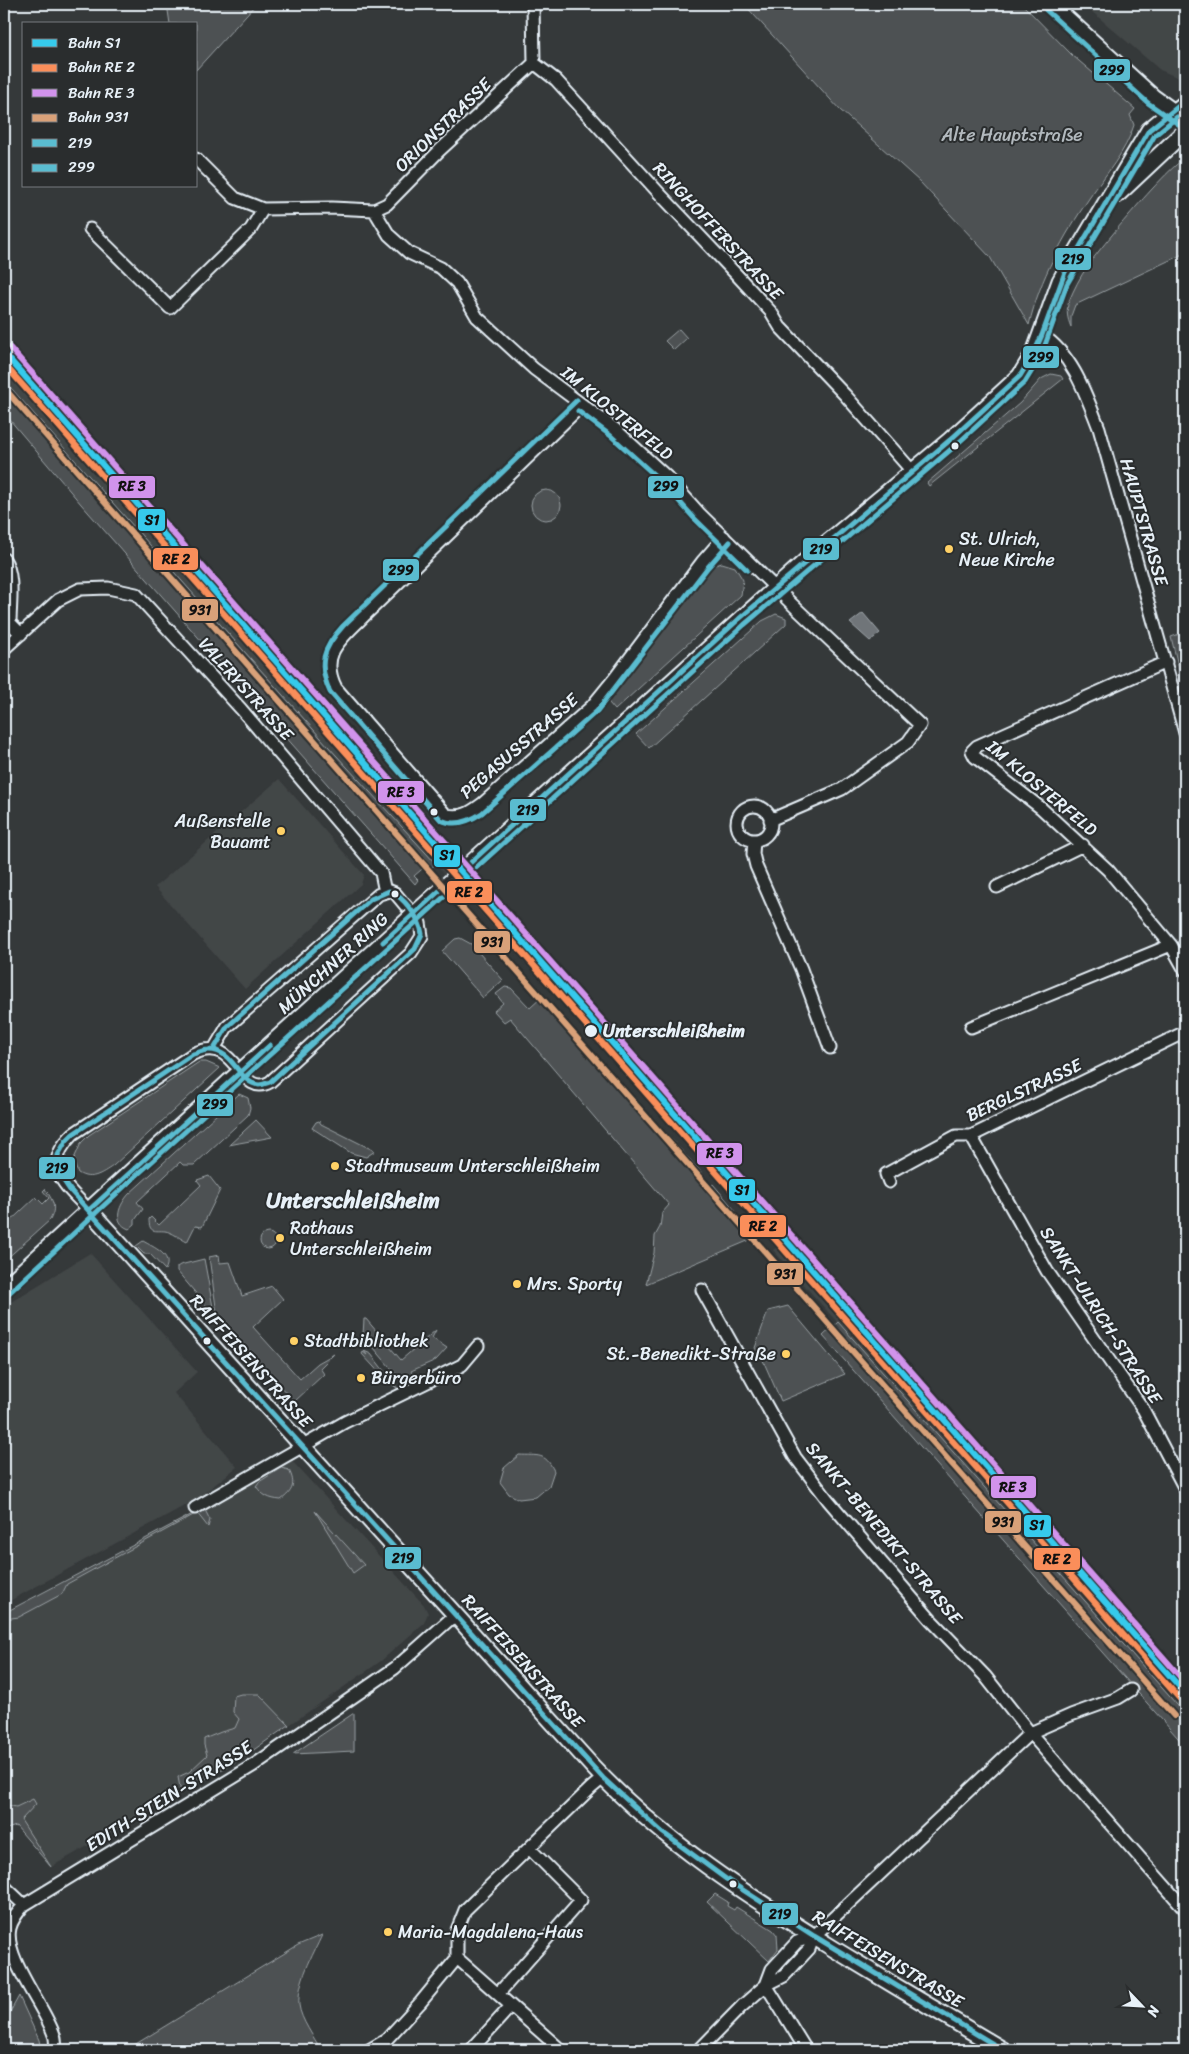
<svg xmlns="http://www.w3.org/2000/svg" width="1189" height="2054" viewBox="0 0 1189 2054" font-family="Sriracha,sans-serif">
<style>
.built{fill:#424647}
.green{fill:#4d5152;stroke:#9aa1a5}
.water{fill:#707579;stroke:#a0a7ac}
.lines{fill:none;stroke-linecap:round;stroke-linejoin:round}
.street-casing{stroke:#e8f1f8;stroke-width:15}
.secondary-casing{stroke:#e8f1f8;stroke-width:19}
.street{stroke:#2a2d2e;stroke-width:11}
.secondary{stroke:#2a2d2e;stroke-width:15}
.secondary-bridge-casing{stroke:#e8f1f8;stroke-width:19;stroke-linecap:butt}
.secondary-bridge{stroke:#2a2d2e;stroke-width:15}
.bus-1-casing{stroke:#2a2d2e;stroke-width:9}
.bus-2-casing{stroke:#2a2d2e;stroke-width:9}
.bus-1{stroke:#5abcd0;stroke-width:5}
.bus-2{stroke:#5abcd0;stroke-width:5}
.rail-1-casing{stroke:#2a2d2e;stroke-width:10}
.rail-2-casing{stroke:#2a2d2e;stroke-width:10}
.rail-3-casing{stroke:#2a2d2e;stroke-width:10}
.rail-4-casing{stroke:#2a2d2e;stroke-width:10}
.rail-1{stroke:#36caec;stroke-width:6}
.rail-2{stroke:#fa8e5a;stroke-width:6}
.rail-3{stroke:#d193ec;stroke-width:6}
.rail-4{stroke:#d9a179;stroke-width:6}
.bus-dot{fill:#e8f1f8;stroke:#2a2d2e;stroke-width:2}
.poi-dot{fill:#ffd166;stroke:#2a2d2e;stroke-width:2}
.labels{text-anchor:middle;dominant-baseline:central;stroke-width:4;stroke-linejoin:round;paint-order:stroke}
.street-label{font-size:18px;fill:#e8f1f8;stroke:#2a2d2e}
.park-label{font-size:18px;fill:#b2b9be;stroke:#2a2d2e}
.poi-label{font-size:18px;fill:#e8f1f8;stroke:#2a2d2e;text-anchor:start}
.stop-label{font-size:18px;font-weight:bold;fill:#e8f1f8;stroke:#2a2d2e;text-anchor:start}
.district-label{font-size:22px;font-weight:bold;fill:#e8f1f8;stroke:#2a2d2e}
.line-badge{stroke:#2a2d2e;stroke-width:2}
.pale-badge-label{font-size:14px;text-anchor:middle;font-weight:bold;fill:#111}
</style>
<rect width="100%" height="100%" fill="#35393a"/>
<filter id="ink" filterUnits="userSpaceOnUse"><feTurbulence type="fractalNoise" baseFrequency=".02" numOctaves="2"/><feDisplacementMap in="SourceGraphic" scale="10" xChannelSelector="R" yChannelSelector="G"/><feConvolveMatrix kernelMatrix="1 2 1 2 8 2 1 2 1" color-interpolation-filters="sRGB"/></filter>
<g filter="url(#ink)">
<path class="built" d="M1083,4H1185V76L1179,78L1160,70Z
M4,342L447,846L491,902L772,1221L781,1228L762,1237L758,1233L761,1229L475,907L336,755L4,380Z
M279,779L364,875L361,884L245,989L155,887Z
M791,1238L1185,1683V1714L773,1250Z
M90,1253L197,1372L174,1393L237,1467L197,1499L4,1604V1309L11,1302Z
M292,1461L424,1605L428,1613L424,1623L381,1661L245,1756L51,1867L16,1826L4,1830V1613Z"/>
<path class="green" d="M167,4H256L196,70V24H170Z
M744,4H1022L1072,55L1135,109L1130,115L1134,125C1126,152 1105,175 1090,197C1063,237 1040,278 1029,325L990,257L920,182L840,110Z
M1185,159V253L1075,305L1071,316V327C1067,318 1066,310 1069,301C1074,289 1080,277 1087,267C1098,250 1172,162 1185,159Z
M679,329L687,338L674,350L665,341Z
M1051,374L1061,376L1063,379L929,486L927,483L1020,403L1041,379Z
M4,380L336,755L436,864L432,867L428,864L414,876L418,880L415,884L81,504L4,413Z
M531 505a15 15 0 1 1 30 0a15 15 0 1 1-30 0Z
M722,563L735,567L743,580L741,595L615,710L609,703V698L709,567Z
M776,614L786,618V624L649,748L636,734L762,621Z
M1185,632V681L1182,682L1171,637Z
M460,938L471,944L503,980L483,998L442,951L455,939Z
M505,987L511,988L530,1008L543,996L635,1099L631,1103L636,1110L641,1106L665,1136L668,1135L703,1174L701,1176L710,1186L713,1184L735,1210C734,1224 740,1230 750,1240L646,1284L654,1253L655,1236L660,1227L662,1213L669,1205L510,1018L504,1022L494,1011L503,1003L496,994Z
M199,1062H206L220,1068L113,1166C101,1174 91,1181 78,1173L73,1161L81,1143L89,1135Z
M239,1094L248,1098L250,1108L248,1115L194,1165H183L180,1162L137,1202L143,1209L135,1220V1224L129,1229C111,1222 120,1204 129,1194Z
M256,1120L272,1137C257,1140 243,1142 229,1145Z
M319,1121L321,1124L375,1151L366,1157L351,1153L312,1128L316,1122Z
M209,1176L220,1190L202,1227L195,1226L187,1242C181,1239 172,1232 165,1231C155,1230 149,1234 149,1219L151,1217L159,1225L201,1185L197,1180Z
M45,1189C53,1200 57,1207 50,1220L4,1261V1227L36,1197L43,1204L49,1198L43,1191Z
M260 1241a8 8 0 1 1 16 0a8 8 0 1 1-16 0Z
M143,1241C153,1247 174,1255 165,1270L150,1254H144L136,1246Z
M219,1255L220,1263L230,1262L242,1296L272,1286L283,1299L253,1327L300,1379L318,1363L334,1354L320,1368L324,1374L294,1402L217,1314L209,1257Z
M204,1259L213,1307L210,1310L177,1271V1267L180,1265Z
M788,1306L845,1374L781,1401L762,1358L755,1348L768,1311Z
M364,1319H366L401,1360L436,1330L432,1338L447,1348L436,1360L411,1371L416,1380L405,1385L363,1335Z
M838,1322L1185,1714V1746L823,1336Z
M364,1351L371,1354L398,1389L385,1379L362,1354L363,1352L367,1355Z
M519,1455C538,1456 545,1452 554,1471L549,1486L536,1497L519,1499L509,1494L500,1482L504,1468Z
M281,1468L289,1470C296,1484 293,1491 281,1500C269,1499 263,1496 256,1486L259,1482Z
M204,1508L210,1520L208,1527L197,1513L67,1584L62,1594L19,1617L4,1619V1613Z
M315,1511L364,1565L353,1573Z
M241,1694H259L289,1725L245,1756L181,1793L178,1777L189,1772L207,1755L204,1745V1739L221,1732L235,1728L239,1719L233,1712L234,1696Z
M354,1713V1751L293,1754Z
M33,1799L36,1804L21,1820L51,1867L16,1826L4,1830V1804L16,1807Z
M715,1894L728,1902L727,1906L734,1910L736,1907L773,1930L777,1935L778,1949L769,1961L707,1902Z
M322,1935C313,1955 297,1982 299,2005C301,2020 314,2037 321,2050H126L298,1945Z
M19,1996L39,2040L41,2050H4V2023Z"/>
<path class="water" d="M863,613L880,633L870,641L850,623Z"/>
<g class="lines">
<defs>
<path id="street" d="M533,4L534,63
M534,63L556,80L659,193L735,273L771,312L780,327L845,395L912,471
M1172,111L1185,101
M196,159L235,198L263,209L332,208L374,210L387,204L440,150L534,63
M374,210L389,235L409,253L441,268L457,283L477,317L534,369L616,430L644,456L667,477L699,513L799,611L920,725L908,742L842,789L770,820
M90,229L170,308L251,229L263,209
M1042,335C1073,355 1086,395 1099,428L1185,733
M582,405L365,615C343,638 318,653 336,688L446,815C462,818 470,813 482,804L592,706L614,679L702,562L724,537
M4,559C15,575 10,604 10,623L21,634
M4,649L58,600L80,589L108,588L136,594L241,709L381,873L385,892
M1166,662L977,746L972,751L975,757L1041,808L1108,870L1171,945L1185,970
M737 823a17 17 0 1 1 34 0a17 17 0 1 1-34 0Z
M754,840L753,854L756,866L801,969L830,1048
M997,887L1083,845
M971,1027L1171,945
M971,1136L1047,1271L1143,1409L1185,1489
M889,1182L886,1174L956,1136H971L1185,1032
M89,1210C64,1184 40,1167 73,1134L193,1054C238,1032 238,1100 270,1082L411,953L422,936L420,923L395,893L390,891L379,894L227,1027L214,1049
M702,1290L795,1457L828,1500L931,1620L985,1676L1030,1733L1185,1909
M195,1508L345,1422L462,1365L478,1346
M4,1886L24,1905
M457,1958L561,2050
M766,1985L772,1969L797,1942L814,1936L1030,1733L1071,1715L1118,1698L1131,1690
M766,1985L806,2050
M498,1994L581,1900L529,1848
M56,2050C55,2045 56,2039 54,2035C45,2007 3,1957 10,1928C12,1919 18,1912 24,1905L254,1765L395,1668L456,1614
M369,2050L386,2040L420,2003L457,1958V1930L465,1910L591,1788L603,1778
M471,2050L511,2006
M699,2050L742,2006L766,1985L784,1976L809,1949L814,1936"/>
<path id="secondary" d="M1051,4L1153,97L1185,120
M1117,195L1185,131
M626,723L810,557L950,440L1020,376L1034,353L1060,281L1070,263L1149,130L1172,111
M89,1210L593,1767C662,1841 748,1896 834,1949C890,1983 947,2017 1003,2050
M4,1288L229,1082"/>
</defs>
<use href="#street" class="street-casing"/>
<use href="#secondary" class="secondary-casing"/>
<use href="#street" class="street"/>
<use href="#secondary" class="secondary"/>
<defs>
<path id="secondary-bridge" d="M229,1082L626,723"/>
</defs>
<use href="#secondary-bridge" class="secondary-bridge-casing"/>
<use href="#secondary-bridge" class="secondary-bridge"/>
<defs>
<path id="bus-1" d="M383,942L739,619L950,440L1020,376L1034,353L1042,335L1065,272L1149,130L1185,101
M214,1049L227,1027L371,899L389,891C404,897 420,918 422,934L415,949L270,1082C267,1083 262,1085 259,1085C238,1083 234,1049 208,1050C203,1050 198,1053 193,1054L73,1134L66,1141L58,1155L57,1168L60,1175L70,1190L603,1778L662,1832L726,1879L814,1936L1003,2050
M89,1210L270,1045"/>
<path id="bus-2" d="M1046,10L1148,103L1181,126
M577,400L343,626C323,648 317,664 330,692L441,820C455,827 470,821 482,813L597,711L708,567L730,542
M578,411L611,436L662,482L694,518L747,570
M9,1293L126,1185L744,625L955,446L1025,382L1041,356L1067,284L1077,267L1155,135L1177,117"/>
</defs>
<use href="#bus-1" class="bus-1-casing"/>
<use href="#bus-2" class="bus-2-casing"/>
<use href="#bus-1" class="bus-1"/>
<use href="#bus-2" class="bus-2"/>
<defs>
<path id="rail-1" d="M4,353L1185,1693"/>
<path id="rail-2" d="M4,364L1179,1698"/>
<path id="rail-3" d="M10,348L1185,1682"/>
<path id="rail-4" d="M4,388L1174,1716"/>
</defs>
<use href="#rail-1" class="rail-1-casing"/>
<use href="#rail-2" class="rail-2-casing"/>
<use href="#rail-3" class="rail-3-casing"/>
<use href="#rail-4" class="rail-4-casing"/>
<use href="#rail-1" class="rail-1"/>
<use href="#rail-2" class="rail-2"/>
<use href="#rail-3" class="rail-3"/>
<use href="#rail-4" class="rail-4"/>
</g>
</g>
<g class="bus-dot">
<circle cx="955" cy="446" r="4.5"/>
<circle cx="434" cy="812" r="4.5"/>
<circle cx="395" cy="894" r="4.5"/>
<circle cx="591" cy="1031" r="7"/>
<circle cx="207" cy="1341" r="4.5"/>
<circle cx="733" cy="1884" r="4.5"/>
</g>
<g class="poi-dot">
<circle cx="949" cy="549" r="5"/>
<circle cx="281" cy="831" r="5"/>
<circle cx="335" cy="1166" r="5"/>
<circle cx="280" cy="1238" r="5"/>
<circle cx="517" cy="1284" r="5"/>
<circle cx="294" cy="1341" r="5"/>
<circle cx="786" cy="1354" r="5"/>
<circle cx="361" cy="1378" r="5"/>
<circle cx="388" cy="1932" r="5"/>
</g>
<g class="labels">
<g class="street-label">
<text transform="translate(443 125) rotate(-44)">ORIONSTRASSE</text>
<text transform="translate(718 231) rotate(47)">RINGHOFFERSTRASSE</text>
<text transform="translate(617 413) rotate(39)">IM KLOSTERFELD</text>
<text transform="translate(1144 522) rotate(74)">HAUPTSTRASSE</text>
<text transform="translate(246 689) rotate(48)">VALERYSTRASSE</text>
<text transform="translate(519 746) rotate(-41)">PEGASUSSTRASSE</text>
<text transform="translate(1042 788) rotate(40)">IM KLOSTERFELD</text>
<text transform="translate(333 963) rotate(-42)">MÜNCHNER RING</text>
<text transform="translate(1024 1090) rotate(-25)">BERGLSTRASSE</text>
<text transform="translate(1101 1315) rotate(57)">SANKT-ULRICH-STRASSE</text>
<text transform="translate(251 1361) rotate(48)">RAIFFEISENSTRASSE</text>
<text transform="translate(884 1533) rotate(50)">SANKT-BENEDIKT-STRASSE</text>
<text transform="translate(523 1661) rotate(48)">RAIFFEISENSTRASSE</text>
<text transform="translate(169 1796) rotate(-32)">EDITH-STEIN-STRASSE</text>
<text transform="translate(888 1959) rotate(31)">RAIFFEISENSTRASSE</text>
</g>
<g class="park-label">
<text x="1012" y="135">Alte Hauptstraße</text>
</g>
<g class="poi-label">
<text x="959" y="539">St. Ulrich,<tspan x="959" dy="21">Neue Kirche</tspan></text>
<text x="271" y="821" text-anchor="end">Außenstelle<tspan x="271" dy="21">Bauamt</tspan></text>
<text x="345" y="1166">Stadtmuseum Unterschleißheim</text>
<text x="290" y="1228">Rathaus<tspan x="290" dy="21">Unterschleißheim</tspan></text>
<text x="527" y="1284">Mrs. Sporty</text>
<text x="304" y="1341">Stadtbibliothek</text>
<text x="776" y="1354" text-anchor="end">St.-Benedikt-Straße</text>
<text x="371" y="1378">Bürgerbüro</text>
<text x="398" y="1932">Maria-Magdalena-Haus</text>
</g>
<g class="stop-label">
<text x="603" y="1031">Unterschleißheim</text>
</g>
<g class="district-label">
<text x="353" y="1200">Unterschleißheim</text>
</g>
</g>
<g class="line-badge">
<rect x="1093" y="58" width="38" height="24" rx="5" fill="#5abcd0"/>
<rect x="1054" y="247" width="38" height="24" rx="5" fill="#5abcd0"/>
<rect x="1022" y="345" width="38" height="24" rx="5" fill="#5abcd0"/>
<rect x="108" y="475" width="48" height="24" rx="5" fill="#d193ec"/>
<rect x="647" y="475" width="38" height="24" rx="5" fill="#5abcd0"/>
<rect x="137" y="508" width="29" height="24" rx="5" fill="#36caec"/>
<rect x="802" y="537" width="38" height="24" rx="5" fill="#5abcd0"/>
<rect x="152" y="547" width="47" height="24" rx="5" fill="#fa8e5a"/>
<rect x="382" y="558" width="38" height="24" rx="5" fill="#5abcd0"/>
<rect x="181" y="598" width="38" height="24" rx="5" fill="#d9a179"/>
<rect x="377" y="780" width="48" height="24" rx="5" fill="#d193ec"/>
<rect x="509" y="798" width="38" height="24" rx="5" fill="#5abcd0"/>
<rect x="433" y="844" width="28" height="24" rx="5" fill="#36caec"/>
<rect x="446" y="880" width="47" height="24" rx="5" fill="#fa8e5a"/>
<rect x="473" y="930" width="38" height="24" rx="5" fill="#d9a179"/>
<rect x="196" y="1093" width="38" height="24" rx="5" fill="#5abcd0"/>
<rect x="696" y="1142" width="47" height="24" rx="5" fill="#d193ec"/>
<rect x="38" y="1156" width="38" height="24" rx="5" fill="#5abcd0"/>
<rect x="728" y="1178" width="28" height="24" rx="5" fill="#36caec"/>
<rect x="739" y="1214" width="48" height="24" rx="5" fill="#fa8e5a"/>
<rect x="766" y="1262" width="38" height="24" rx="5" fill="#d9a179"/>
<rect x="990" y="1475" width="47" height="24" rx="5" fill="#d193ec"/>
<rect x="984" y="1510" width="38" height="24" rx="5" fill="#d9a179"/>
<rect x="1023" y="1514" width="29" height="24" rx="5" fill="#36caec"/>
<rect x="384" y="1546" width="38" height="24" rx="5" fill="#5abcd0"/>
<rect x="1033" y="1547" width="48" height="24" rx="5" fill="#fa8e5a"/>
<rect x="761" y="1902" width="38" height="24" rx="5" fill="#5abcd0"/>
</g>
<g class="pale-badge-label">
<text x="1112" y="75">299</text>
<text x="1073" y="264">219</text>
<text x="1041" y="362">299</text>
<text x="132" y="491">RE 3</text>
<text x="666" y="491">299</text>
<text x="152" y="525">S1</text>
<text x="821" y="554">219</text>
<text x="176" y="564">RE 2</text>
<text x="401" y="575">299</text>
<text x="200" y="615">931</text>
<text x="401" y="797">RE 3</text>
<text x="528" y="815">219</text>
<text x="447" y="860">S1</text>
<text x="469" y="897">RE 2</text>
<text x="492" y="947">931</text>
<text x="215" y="1109">299</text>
<text x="720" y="1158">RE 3</text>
<text x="57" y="1173">219</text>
<text x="742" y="1195">S1</text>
<text x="763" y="1231">RE 2</text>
<text x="785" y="1279">931</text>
<text x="1013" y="1492">RE 3</text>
<text x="1003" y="1527">931</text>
<text x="1037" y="1530">S1</text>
<text x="403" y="1563">219</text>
<text x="1057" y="1564">RE 2</text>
<text x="780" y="1919">219</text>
</g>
<rect width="1189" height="2054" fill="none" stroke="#2a2d2e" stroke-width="20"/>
<rect x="10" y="10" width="1169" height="2034" fill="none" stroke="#e8f1f8" stroke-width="2" filter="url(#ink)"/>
<rect x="22" y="22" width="175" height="165" fill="#2a2d2e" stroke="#767b7f"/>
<rect x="32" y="39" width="25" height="8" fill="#36caec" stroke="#767b7f"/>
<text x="68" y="48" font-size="15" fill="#e8f1f8">Bahn S1</text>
<rect x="32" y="64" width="25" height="8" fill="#fa8e5a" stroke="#767b7f"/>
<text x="68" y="72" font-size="15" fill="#e8f1f8">Bahn RE 2</text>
<rect x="32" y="89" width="25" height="8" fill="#d193ec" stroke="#767b7f"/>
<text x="68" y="98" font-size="15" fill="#e8f1f8">Bahn RE 3</text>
<rect x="32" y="114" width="25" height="8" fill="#d9a179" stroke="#767b7f"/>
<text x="68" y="122" font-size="15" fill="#e8f1f8">Bahn 931</text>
<rect x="32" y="139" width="25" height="8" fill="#5abcd0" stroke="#767b7f"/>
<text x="68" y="148" font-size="15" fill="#e8f1f8">219</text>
<rect x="32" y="164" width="25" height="8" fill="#5abcd0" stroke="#767b7f"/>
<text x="68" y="172" font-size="15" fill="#e8f1f8">299</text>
<g transform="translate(1142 2006) rotate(115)" stroke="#2a2d2e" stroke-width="4" paint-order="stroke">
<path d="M0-4L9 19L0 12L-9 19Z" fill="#e8f1f8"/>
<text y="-8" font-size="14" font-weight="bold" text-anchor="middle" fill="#e8f1f8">N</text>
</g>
</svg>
